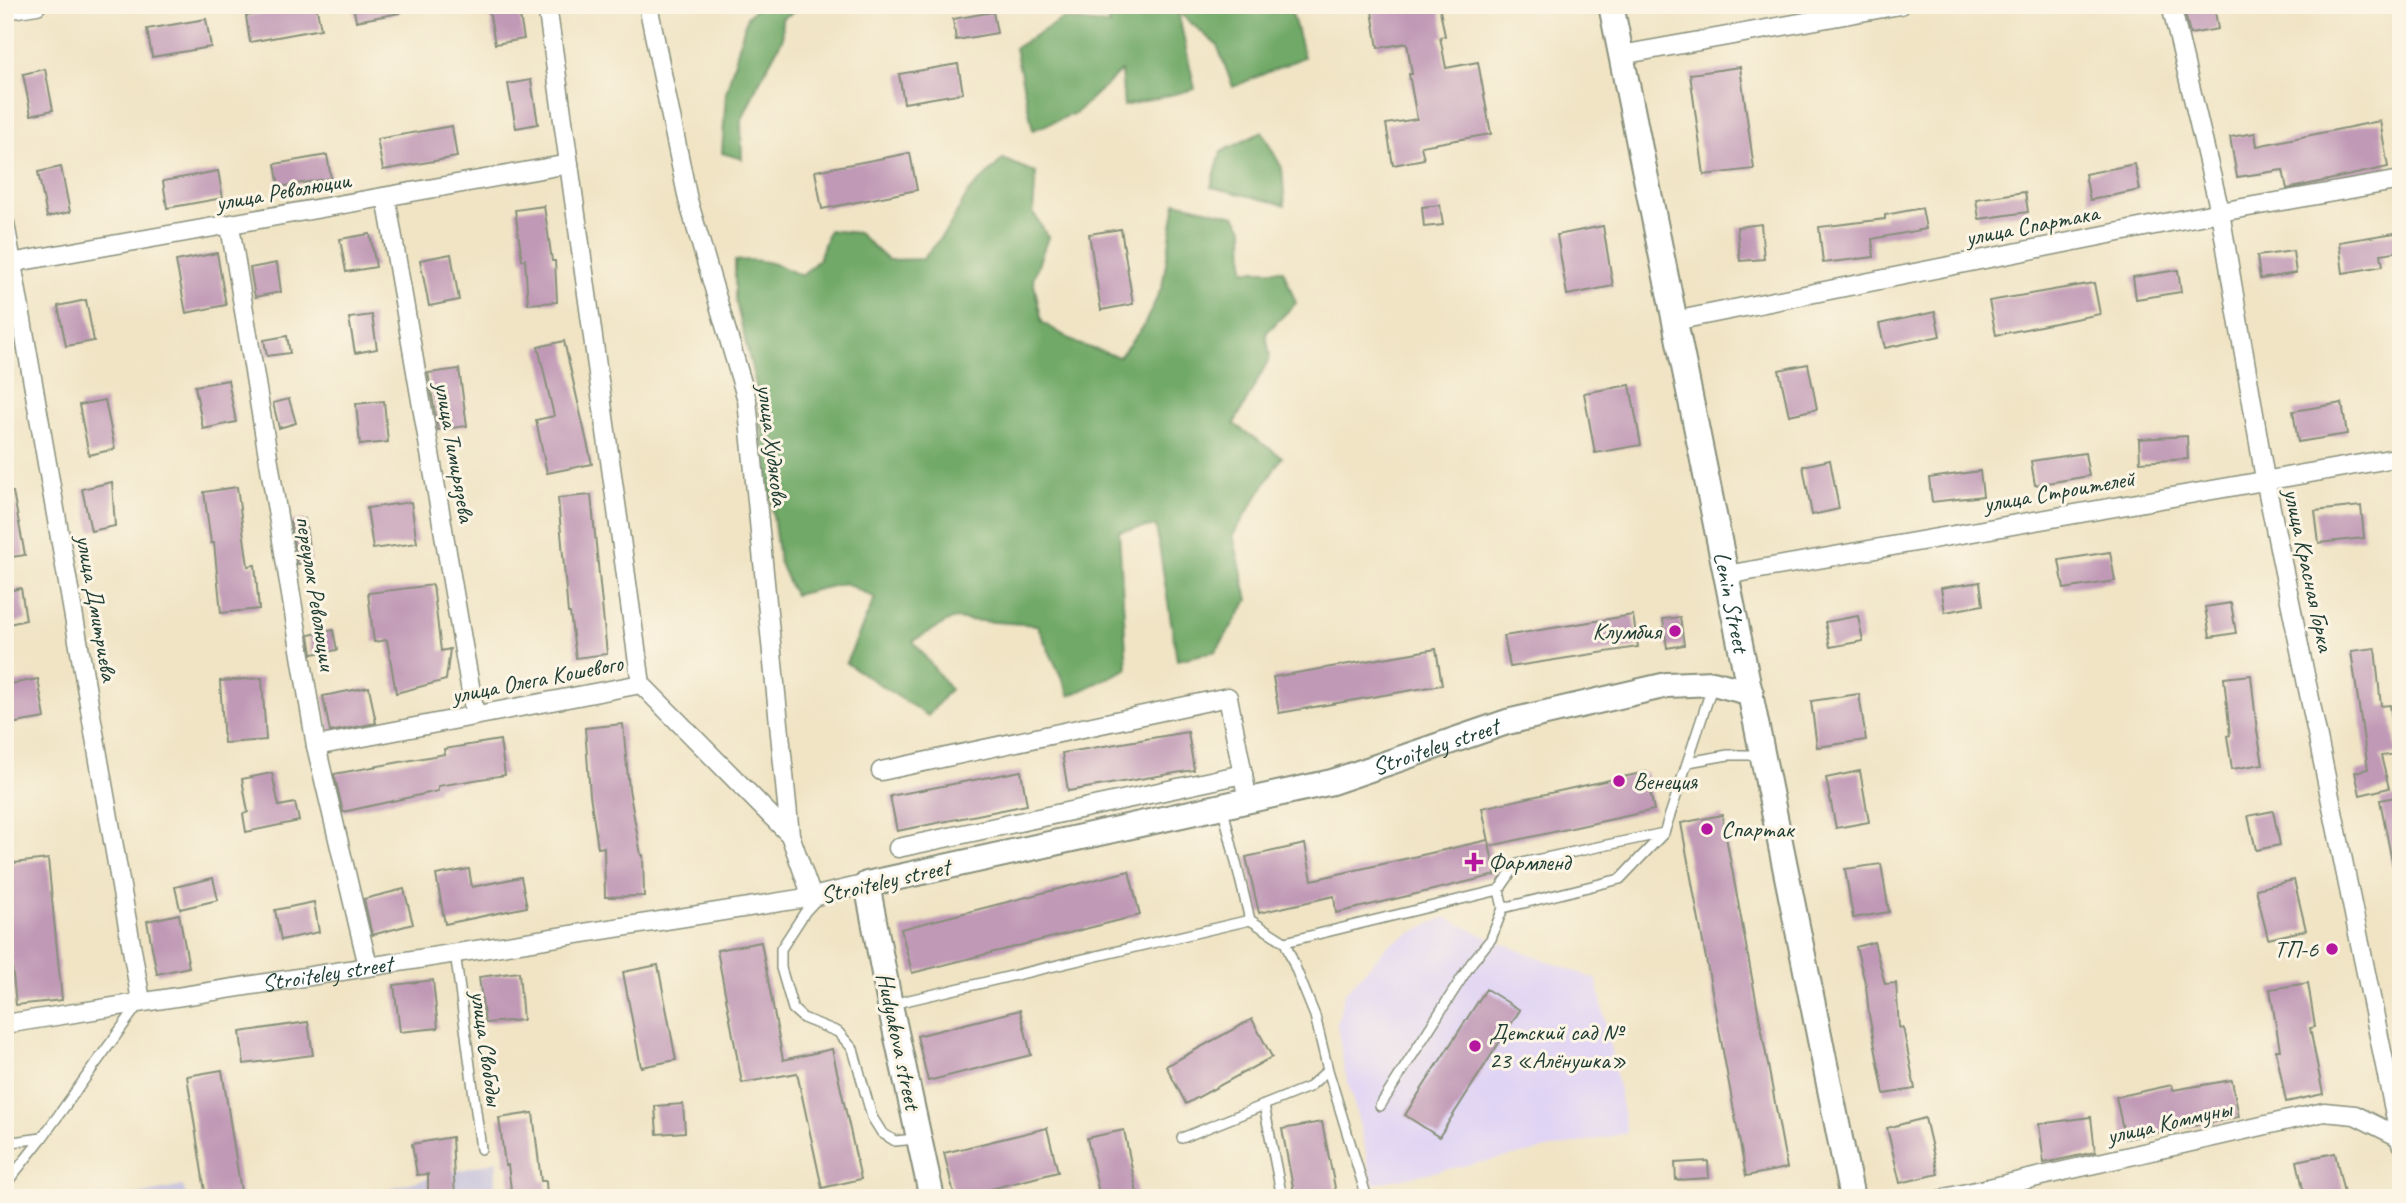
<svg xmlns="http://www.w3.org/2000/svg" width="2406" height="1203" viewBox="0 0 2406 1203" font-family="Caveat,sans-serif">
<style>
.built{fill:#e0d4f4}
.industrial{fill:#c4c0db}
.forest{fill:#71a967;stroke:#48734e;stroke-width:2}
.building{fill:#c099b6}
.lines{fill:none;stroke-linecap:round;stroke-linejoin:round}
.lane-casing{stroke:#88907c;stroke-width:12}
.street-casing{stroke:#88907c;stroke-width:21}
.secondary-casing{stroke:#88907c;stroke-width:28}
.lane{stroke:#fff;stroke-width:9}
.street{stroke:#fff;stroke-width:18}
.secondary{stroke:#fff;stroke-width:24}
.poi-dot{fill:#b5179e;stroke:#fcf5e5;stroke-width:2.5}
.labels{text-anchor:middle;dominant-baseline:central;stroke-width:6;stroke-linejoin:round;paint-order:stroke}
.street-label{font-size:24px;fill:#1f3d34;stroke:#fcf5e5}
.poi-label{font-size:24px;fill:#1f3d34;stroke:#fcf5e5;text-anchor:start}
</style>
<rect width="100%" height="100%" fill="#fcf5e5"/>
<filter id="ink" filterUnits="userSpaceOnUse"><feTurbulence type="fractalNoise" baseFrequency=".0143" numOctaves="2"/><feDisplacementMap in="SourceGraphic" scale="14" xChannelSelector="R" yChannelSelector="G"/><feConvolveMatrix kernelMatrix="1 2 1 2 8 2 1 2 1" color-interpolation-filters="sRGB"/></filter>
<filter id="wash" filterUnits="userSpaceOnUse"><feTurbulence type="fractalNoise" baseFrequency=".00686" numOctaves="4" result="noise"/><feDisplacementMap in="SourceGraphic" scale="28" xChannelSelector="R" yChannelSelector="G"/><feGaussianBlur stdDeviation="1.57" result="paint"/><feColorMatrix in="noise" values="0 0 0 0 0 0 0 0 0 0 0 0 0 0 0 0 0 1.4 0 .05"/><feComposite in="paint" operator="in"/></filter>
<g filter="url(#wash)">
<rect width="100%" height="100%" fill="#f0e4c5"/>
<path class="built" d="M1445,917L1491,939L1597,980L1627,1133L1373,1184L1361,1130L1344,1068L1337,1024L1344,994L1389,944Z"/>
<path class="industrial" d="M497,1161L494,1198H391L390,1188Z
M183,1186L187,1198H122Z"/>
<path class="forest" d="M760,5H808L782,18L783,38L757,86L741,122L742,159L722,153L726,93L747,17Z
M1100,5H1290L1304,57L1233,87L1217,45L1178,12L1195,89L1124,106L1121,71L1076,113L1033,130L1015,48L1062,19L1110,25Z
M1262,132L1282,168L1285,205L1211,187L1221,152Z
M1003,159L1036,173L1033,212L1048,237L1033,279L1042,322L1078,344L1119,357L1143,327L1162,287L1176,202L1235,216L1243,228L1244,270H1283L1296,303L1266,333L1270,357L1234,424L1282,457L1233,535L1248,600L1216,651L1177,660L1156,526L1119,531L1127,669L1070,696L1037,625L952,619L913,641L950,689L928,716L846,663L875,598L845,583L794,595L779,561L756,386L735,298V261C765,258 776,264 802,276L819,259L829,230L858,233L888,260L923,259L947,230L968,193Z"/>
<g id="blocks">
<path class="building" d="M308,5H316L321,29L250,42L246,16Z
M353,5H399L400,13L356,21Z
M488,5H518L524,39L495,44Z
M1371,5H1439L1445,36L1440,37L1446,68L1478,62L1491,134L1421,146L1424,159L1393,165L1386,124L1417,119L1409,74H1412L1407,43L1378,48Z
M2183,5H2214L2218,29L2190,34Z
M993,12L997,33L956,40L953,19Z
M206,19L211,47L152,57L147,29Z
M958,64L963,93L904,103L899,74Z
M1740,67L1754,169L1704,175L1690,74Z
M45,69L53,110L31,115L23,74Z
M531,80L538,124L516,128L508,84Z
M2380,121L2388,167L2287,189L2283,170L2237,177L2230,137L2255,133L2257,146Z
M452,126L457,157L383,170L377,139Z
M910,153L917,190L822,209L815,171Z
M327,155L331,178L279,187L275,164Z
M2135,164L2140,190L2090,200L2085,174Z
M61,167L70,212L47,217L38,172Z
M218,171L223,198L167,208L163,181Z
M2025,192L2028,212L1979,219L1976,199Z
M1440,205L1443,225L1424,227L1422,207Z
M544,206L552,261H555L557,302L528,304L525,259L522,260L515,210Z
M1922,208L1926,229L1872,239L1874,257L1823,263L1819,227L1885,219V215Z
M1761,224L1764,259L1740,261L1737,227Z
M1603,226L1613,286L1567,295L1557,235Z
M1121,229L1133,304L1101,310L1089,234Z
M2401,232V251L2381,254L2383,266L2343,273L2339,242Z
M370,234L376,267L346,272L340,239Z
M2293,251L2296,273L2260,279L2257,256Z
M217,253L226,305L186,313L176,261Z
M451,254L459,300L429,306L420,260Z
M277,263L281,292L255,297L250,268Z
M2178,270L2181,292L2136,299L2133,277Z
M2094,283L2100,314L1996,335L1989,301Z
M86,300L94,341L66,346L58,306Z
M1935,312L1940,336L1885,348L1879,324Z
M372,315L377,349L355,353L349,318Z
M287,336L290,353L267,356L264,340Z
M564,341L592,464L547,473L536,420L554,416L538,347Z
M1808,364L1817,409L1789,415L1779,370Z
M459,369L467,426L438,430L428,373Z
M228,380L236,422L203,429L195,386Z
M1630,385L1641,445L1595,453L1584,393Z
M289,399L296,423L279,428L273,403Z
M105,400L115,449L89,455L79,405Z
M384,401L388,442L360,445L356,404Z
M2342,403L2347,434L2298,442L2293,411Z
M2187,436L2188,459L2140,462L2139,439Z
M2085,453L2089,476L2035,485L2031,461Z
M1830,460L1839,509L1812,515L1803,466Z
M1980,471L1983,496L1932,502L1929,478Z
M112,482L115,526L91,531L82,489Z
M237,487L248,566L255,565L259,609L221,613L214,543H211L204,492Z
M5,492H13L25,555L5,558Z
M591,495L607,654L576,658L570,613H568L558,498Z
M411,502L417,543L373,549L367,508Z
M2361,506L2364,538L2319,543L2315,511Z
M305,519L311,562L297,564L290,522Z
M2110,552L2115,581L2064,589L2059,560Z
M1980,582L1983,605L1945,612L1941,588Z
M433,585L441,651L450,649L446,680L396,693L387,640L374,642L368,593Z
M21,588L26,620L5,625V592Z
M2231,603L2236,633L2210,637L2205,607Z
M1633,615L1638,647L1510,667L1504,636Z
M1858,616L1863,641L1830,647L1825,622Z
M1680,617L1684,645L1667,648L1663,619Z
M333,630L337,650L312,654L309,635Z
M2375,648L2381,706L2390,705L2397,754L2381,756L2389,788L2360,795L2355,772L2368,769L2351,651Z
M1436,649L1442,685L1279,713L1273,677Z
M2251,675L2257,731L2263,764L2232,769L2227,736L2230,735L2224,678Z
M262,678L266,740L224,743L220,681Z
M38,679L45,718L10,724L5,685Z
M369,687L376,723L330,732L323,696Z
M1859,694L1866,740L1817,747L1811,701Z
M623,724L629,789L641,855H643L644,896L605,897L604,847L598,848L590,795L585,728Z
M1188,732L1194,770L1068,791L1062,753Z
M500,740L505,775L438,786V791L343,812L334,774L445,754L444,749Z
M1021,771L1027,805L897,831L890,796Z
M1860,771L1869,822L1836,828L1826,778Z
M1646,772L1654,810L1490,846L1482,808Z
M272,773L279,806L295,803L299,821L246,832L243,814L248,812L242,779Z
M2401,796V866L2393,867L2380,800Z
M2273,811L2280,845L2256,850L2248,816Z
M1722,815L1787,1168L1746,1176L1681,823Z
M1488,840L1496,875L1336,913L1334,896L1259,913L1246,857L1305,844L1312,880Z
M48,859L62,1000L16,1005L5,896V864Z
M1881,864L1889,912L1853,918L1845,869Z
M469,869L472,887L521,877L527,907L445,924L436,875Z
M1129,871L1140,915L912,973L901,929Z
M213,878L218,900L180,909L175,887Z
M2294,880L2306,930L2268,939L2256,889Z
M404,889L413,924L372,935L364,899Z
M314,902L319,932L281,940L275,910Z
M179,914L189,967L157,974L147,921Z
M761,942L783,1060L832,1049L861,1179L822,1188L797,1073L742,1083L717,950Z
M1874,942L1885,984L1896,983L1899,1028L1903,1027L1915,1089L1884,1094L1869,1015L1866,986L1856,947Z
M658,965L676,1060L641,1067L623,972Z
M519,972L523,1020L485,1023L479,977Z
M433,980L438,1028L400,1032L394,985Z
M2308,983L2315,1027L2310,1028L2323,1094L2286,1102L2276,1050H2280L2270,989Z
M1486,989L1520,1010L1439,1137L1405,1115Z
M1020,1010L1031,1055L928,1081L917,1036Z
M1252,1019L1272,1057L1186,1104L1166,1066Z
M308,1022L313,1055L244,1064L240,1032Z
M222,1070L242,1198H206L187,1076Z
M2232,1080L2239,1117L2125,1139L2116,1097L2172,1085L2173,1090Z
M683,1104L685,1132L657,1134L655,1106Z
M533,1113L541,1181H546L547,1198H512L508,1165H505L499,1118Z
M2091,1117L2095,1152L2044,1163L2039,1124Z
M1925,1118L1938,1174L1900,1183L1887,1128Z
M1322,1122L1337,1198H1295L1282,1129Z
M1047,1128L1058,1172L955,1198L944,1153Z
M1124,1130L1138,1198H1100L1087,1138Z
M452,1137L455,1198H428V1174L417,1175L412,1144Z
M2335,1153L2345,1198H2305L2297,1161Z
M1708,1161L1709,1178L1676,1180L1675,1163Z"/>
</g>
</g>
<g filter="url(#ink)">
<use href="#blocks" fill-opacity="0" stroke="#88907c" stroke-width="2"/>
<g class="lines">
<defs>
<path id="lane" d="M1688,762L1728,755H1759
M1223,809L1250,920L1285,942L1315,1016L1328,1070L1367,1198
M817,899L805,912L781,949V968L793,1009L803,1018L838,1032L853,1049L872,1117L882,1133L895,1141L916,1139
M1503,908L1620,879L1664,833
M1285,942L1499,890L1517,864L1664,833L1713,684
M455,952L481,1149
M892,1004L1250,920
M1264,1105L1282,1198
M1380,1106L1472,962L1491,939L1503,908L1499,890
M1182,1138L1309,1087L1328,1070
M5,1143L42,1138
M5,1185L42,1138L138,1005
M1711,1198H1721"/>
<g id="street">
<path d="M547,5L641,684"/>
<path d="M648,5L688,200L747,400L790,835L812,897"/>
<path d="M2171,5L2220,212L2265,479L2401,1144"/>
<path d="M5,10L37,5"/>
<path d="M1621,55L1900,5"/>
<path d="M386,197L475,715"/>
<path d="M5,223L141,1001"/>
<path d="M230,226L316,746L368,966"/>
<path d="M5,264L569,164"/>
<path d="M1674,321L2220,212L2401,180"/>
<path d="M1726,575L2401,457"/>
<path d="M316,746L641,684L790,835"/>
<path d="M881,771L1228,697L1248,801"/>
<path d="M898,848L1243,774"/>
<path id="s1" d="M5,1024L812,897L867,884"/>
<path d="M1945,1198L2324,1112L2355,1115L2401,1138"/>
</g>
<g id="secondary">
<path id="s2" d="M1611,5L1852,1198"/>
<path id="s3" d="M932,1198L890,1005L867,884L1332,782L1507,722L1667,685L1713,683L1751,693"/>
</g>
</defs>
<use href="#lane" class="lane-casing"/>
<use href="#street" class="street-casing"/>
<use href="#secondary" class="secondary-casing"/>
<use href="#lane" class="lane"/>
<use href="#street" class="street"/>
<use href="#secondary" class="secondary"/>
</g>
</g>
<g class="poi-dot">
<circle cx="1675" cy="631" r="7"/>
<circle cx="1619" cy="781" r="7"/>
<circle cx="1707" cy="829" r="7"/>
<path d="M1470.5 851.5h7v7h7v7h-7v7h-7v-7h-7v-7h7z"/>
<circle cx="2332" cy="949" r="7"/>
<circle cx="1475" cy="1046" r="7"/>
</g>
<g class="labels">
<g class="street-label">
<text transform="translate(283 191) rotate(-10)">улица Революции</text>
<text transform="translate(2032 225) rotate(-11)">улица Спартака</text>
<text transform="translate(773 445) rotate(83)">улица Худякова</text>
<text transform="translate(455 452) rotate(80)">улица Тимирязева</text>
<text transform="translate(2059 491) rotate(-10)">улица Строителей</text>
<text transform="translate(2309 570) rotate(78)">улица Красная Горка</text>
<text transform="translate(316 593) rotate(81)">переулок Революции</text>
<text stroke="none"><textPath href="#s2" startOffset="609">Lenin Street</textPath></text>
<text transform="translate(97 608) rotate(80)">улица Дмитриева</text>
<text transform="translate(537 679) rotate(-11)">улица Олега Кошевого</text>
<text stroke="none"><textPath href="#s3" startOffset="906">Stroiteley street</textPath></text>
<text transform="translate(885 881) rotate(-13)">Stroiteley street</text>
<text stroke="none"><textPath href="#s1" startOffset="326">Stroiteley street</textPath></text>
<text transform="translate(899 1041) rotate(78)">Hudyakova street</text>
<text transform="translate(487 1048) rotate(82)">улица Свободы</text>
<text transform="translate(2169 1122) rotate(-13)">улица Коммуны</text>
</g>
<g class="poi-label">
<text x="1661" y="631" text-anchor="end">Клумбия</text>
<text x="1633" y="781">Венеция</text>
<text x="1721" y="829">Спартак</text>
<text x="1488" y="862">Фармленд</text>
<text x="2318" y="949" text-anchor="end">ТП-6</text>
<text x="1489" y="1032">Детский сад №<tspan x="1489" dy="28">23 «Алёнушка»</tspan></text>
</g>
</g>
<rect width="2406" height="1203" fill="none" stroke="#fcf5e5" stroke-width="28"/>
</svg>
